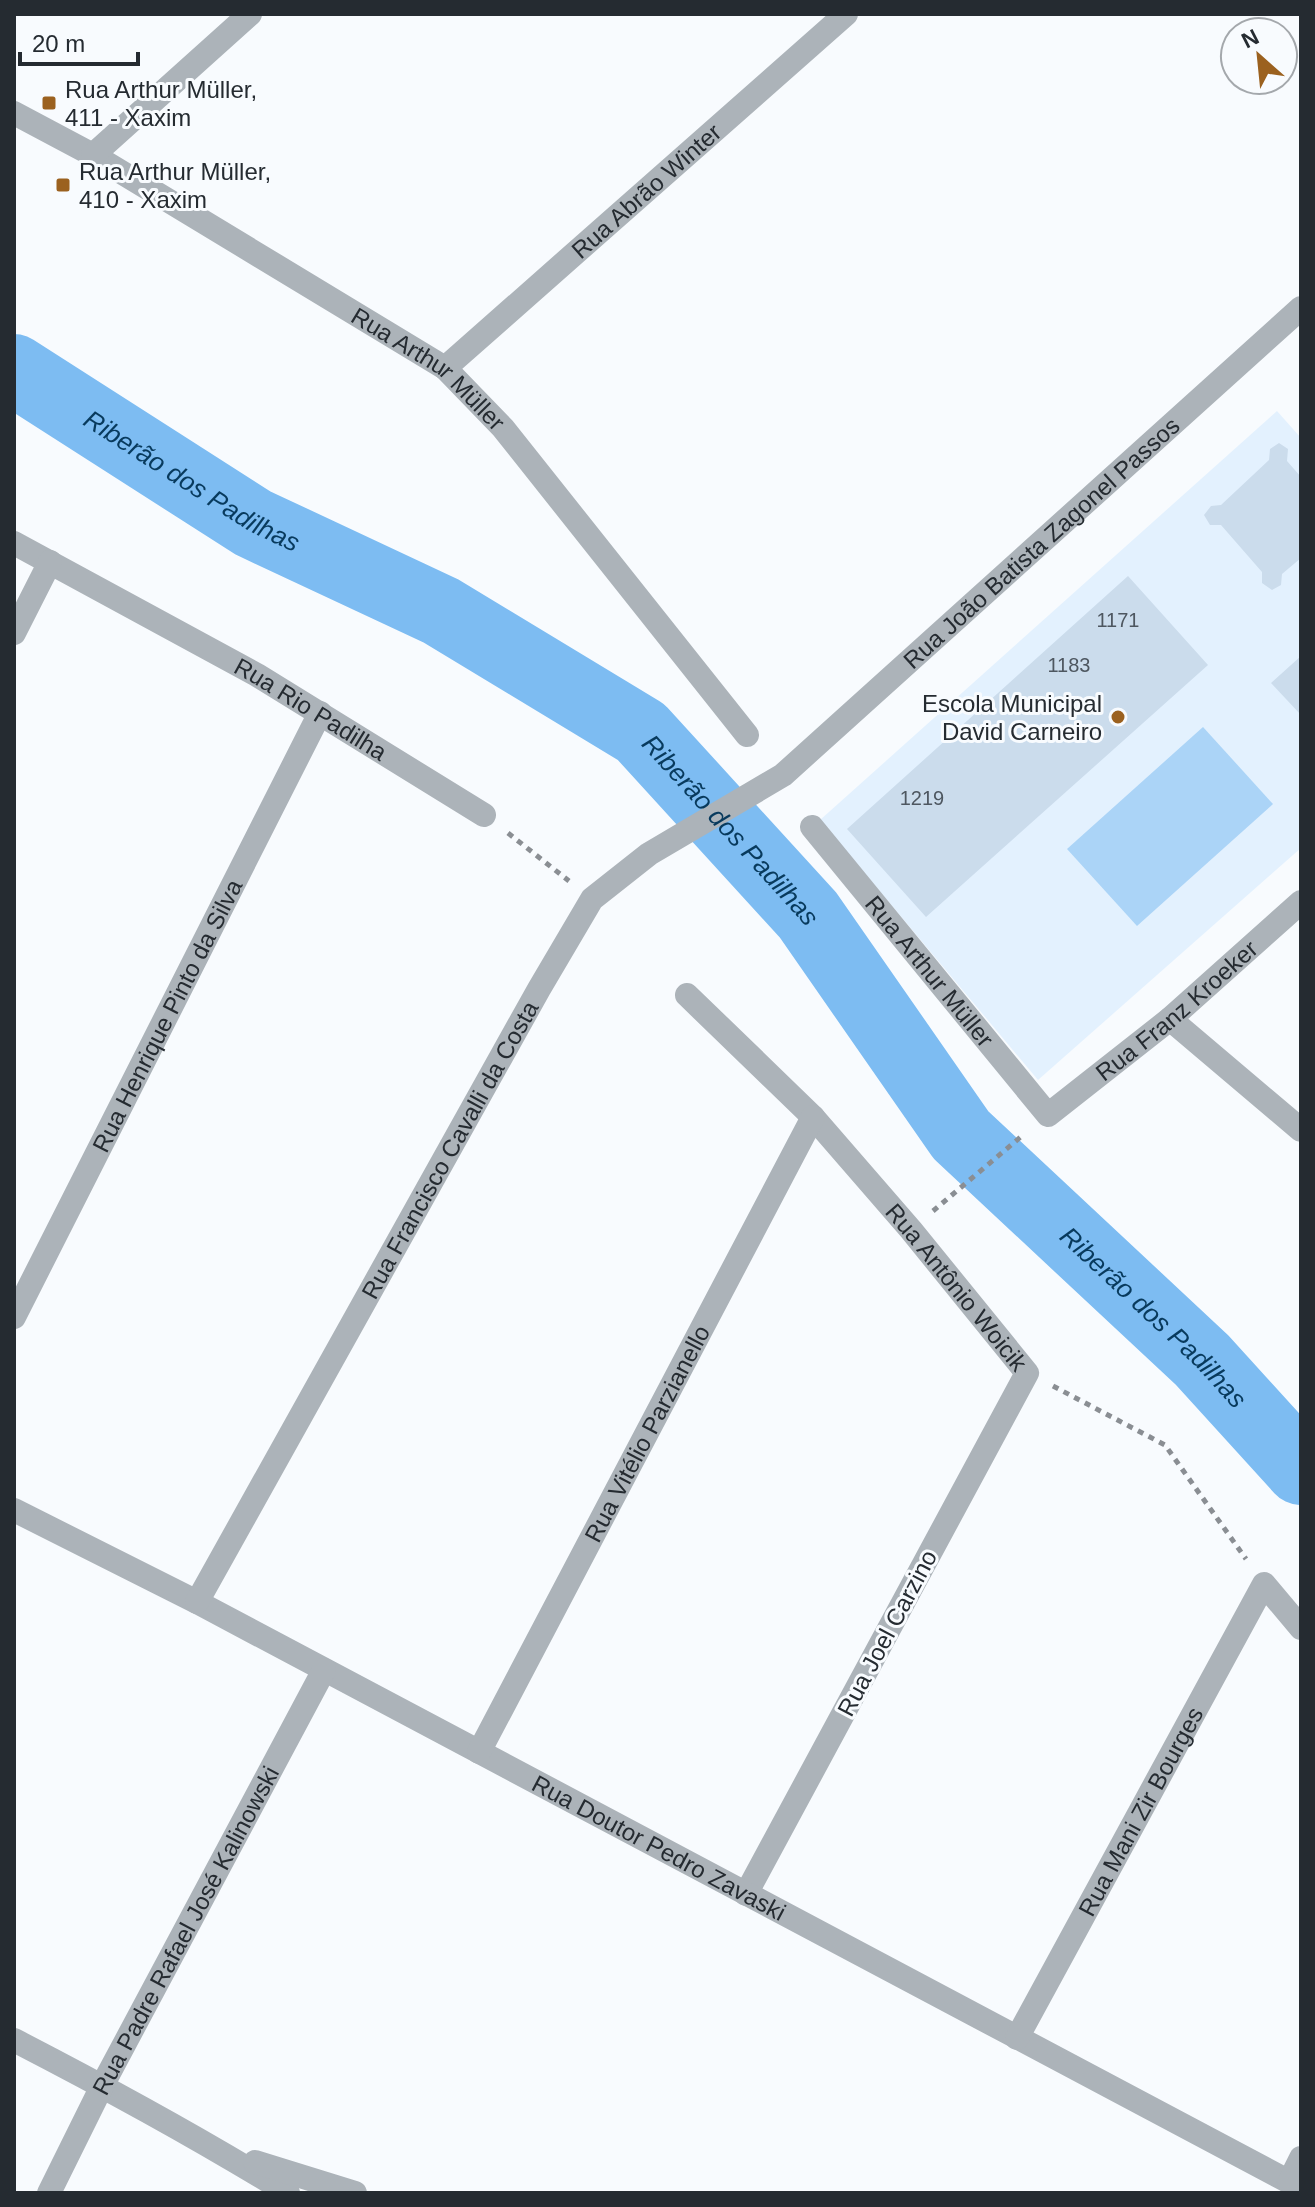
<svg xmlns="http://www.w3.org/2000/svg" width="1315" height="2207" viewBox="0 0 1315 2207" font-family="Arial,sans-serif">
<style>
.built{fill:#e3f1fe}
.green{fill:#abd4f7}
.lines{fill:none;stroke-linecap:round;stroke-linejoin:round}
.river{stroke:#7dbcf2;stroke-width:72}
.building{fill:#cbdcec}
.path{stroke:#8a8e93;stroke-width:5;stroke-dasharray:6 6;stroke-linecap:butt}
.minor{stroke:#acb3b9;stroke-width:24}
.poi-dot{fill:#9b611f;stroke:#f8fbfe;stroke-width:3}
.labels{text-anchor:middle;dominant-baseline:central;stroke-width:6;stroke-linejoin:round;paint-order:stroke}
.number-label{font-size:20px;fill:#4e5760}
.poi-label{font-size:24px;fill:#252b31;stroke:#f8fbfe;text-anchor:start}
.street-label{font-size:24px;fill:#252b31;stroke:#f8fbfe}
.water-label{font-size:26px;font-style:italic;fill:#083a5d;stroke:#f8fbfe}
</style>
<rect width="100%" height="100%" fill="#f8fbfe"/>
<path class="built" d="M1277,411L1301,438V848L1038,1080L820,820Z"/>
<path class="green" d="M1203,727L1273,804L1137,926L1067,849Z"/>
<g class="lines">
<path class="river" id="s1" d="M14,370L253,523L441,611L641,732L808,915L961,1135L1202,1360L1301,1469"/>
</g>
<path class="building" d="M1279,443L1288,449L1287,461L1301,477V558L1282,574L1281,585L1272,590L1262,583V572L1221,525H1210L1204,515L1211,506L1221,505L1269,460L1270,449Z
M1128,576L1208,665L926,917L847,829Z
M1301,656V715L1271,683Z"/>
<g class="lines">
<path class="path" d="M508,833L569,881
M933,1211L1023,1135
M1053,1386L1165,1445L1246,1559"/>
<g class="minor">
<path id="s2" d="M14,113L93,155L445,368L503,428L747,735"/>
<path d="M93,155L250,14"/>
<path id="s3" d="M445,368L846,14"/>
<path id="s4" d="M14,543L257,675L484,815"/>
<path d="M14,633L50,562"/>
<path id="s5" d="M812,827L1048,1115L1170,1019L1301,902"/>
<path id="s6" d="M687,995L813,1117L911,1230L1027,1373L746,1894"/>
<path d="M1170,1019L1301,1130"/>
<path id="s7" d="M14,1317L320,713"/>
<path id="s8" d="M14,1510L197,1602L1301,2188"/>
<path id="s9" d="M197,1602L539,989L592,899L649,854L783,775L1301,308"/>
<path id="s10" d="M479,1752L813,1117"/>
<path id="s11" d="M1017,2038L1264,1584L1301,1628"/>
<path d="M14,2040C107,2088 199,2138 288,2193"/>
<path d="M255,2162L355,2193"/>
<path d="M1289,2182L1301,2158"/>
<path id="s12" d="M49,2193L102,2086L324,1670"/>
</g>
</g>
<g class="poi-dot">
<rect x="41" y="95" width="16" height="16" rx="4"/>
<rect x="55" y="177" width="16" height="16" rx="4"/>
<circle cx="1118" cy="717" r="8"/>
</g>
<g class="labels">
<g class="number-label">
<text x="1118" y="620">1171</text>
<text x="1069" y="665">1183</text>
<text x="922" y="798">1219</text>
</g>
<g class="poi-label">
<text x="65" y="89">Rua Arthur Müller,<tspan x="65" dy="28">411 - Xaxim</tspan></text>
<text x="79" y="171">Rua Arthur Müller,<tspan x="79" dy="28">410 - Xaxim</tspan></text>
<text x="1102" y="703" text-anchor="end">Escola Municipal<tspan x="1102" dy="28">David Carneiro</tspan></text>
</g>
<g class="street-label">
<text stroke="none"><textPath href="#s3" startOffset="268">Rua Abrão Winter</textPath></text>
<text stroke="none"><textPath href="#s2" startOffset="488">Rua Arthur Müller</textPath></text>
<text stroke="none"><textPath href="#s9" startOffset="1382">Rua João Batista Zagonel Passos</textPath></text>
<text stroke="none"><textPath href="#s4" startOffset="340">Rua Rio Padilha</textPath></text>
<text stroke="none"><textPath href="#s5" startOffset="186">Rua Arthur Müller</textPath></text>
<text stroke="none"><textPath href="#s5" startOffset="538">Rua Franz Kroeker</textPath></text>
<text stroke="none"><textPath href="#s7" startOffset="338">Rua Henrique Pinto da Silva</textPath></text>
<text stroke="none"><textPath href="#s9" startOffset="518">Rua Francisco Cavalli da Costa</textPath></text>
<text stroke="none"><textPath href="#s6" startOffset="398">Rua Antônio Woicik</textPath></text>
<text stroke="none"><textPath href="#s10" startOffset="360">Rua Vitélio Parzianello</textPath></text>
<text transform="translate(887 1633) rotate(-62)">Rua Joel Carzino</text>
<text stroke="none"><textPath href="#s11" startOffset="258">Rua Mani Zir Bourges</textPath></text>
<text stroke="none"><textPath href="#s8" startOffset="728">Rua Doutor Pedro Zavaski</textPath></text>
<text stroke="none"><textPath href="#s12" startOffset="296">Rua Padre Rafael José Kalinowski</textPath></text>
</g>
<g class="water-label">
<text stroke="none"><textPath href="#s1" startOffset="210">Riberão dos Padilhas</textPath></text>
<text stroke="none"><textPath href="#s1" startOffset="858">Riberão dos Padilhas</textPath></text>
<text stroke="none"><textPath href="#s1" startOffset="1506">Riberão dos Padilhas</textPath></text>
</g>
</g>
<rect width="1315" height="2207" fill="none" stroke="#252b31" stroke-width="32"/>
<g transform="translate(1259 56) rotate(333)"><circle r="38" fill="#f8fbfe" stroke="#a4a8ac" stroke-width="2"/>
<path d="M0-6L14 30L0 20L-14 30Z" fill="#9b611f"/>
<text y="-12" font-size="22" font-weight="bold" text-anchor="middle" fill="#252b31">N</text>
</g>
<path d="M20 52v12h118v-12" fill="none" stroke="#252b31" stroke-width="4"/>
<text x="32" y="52" font-size="24" fill="#252b31" stroke="#f8fbfe" stroke-width="6" paint-order="stroke">20 m</text>
</svg>
